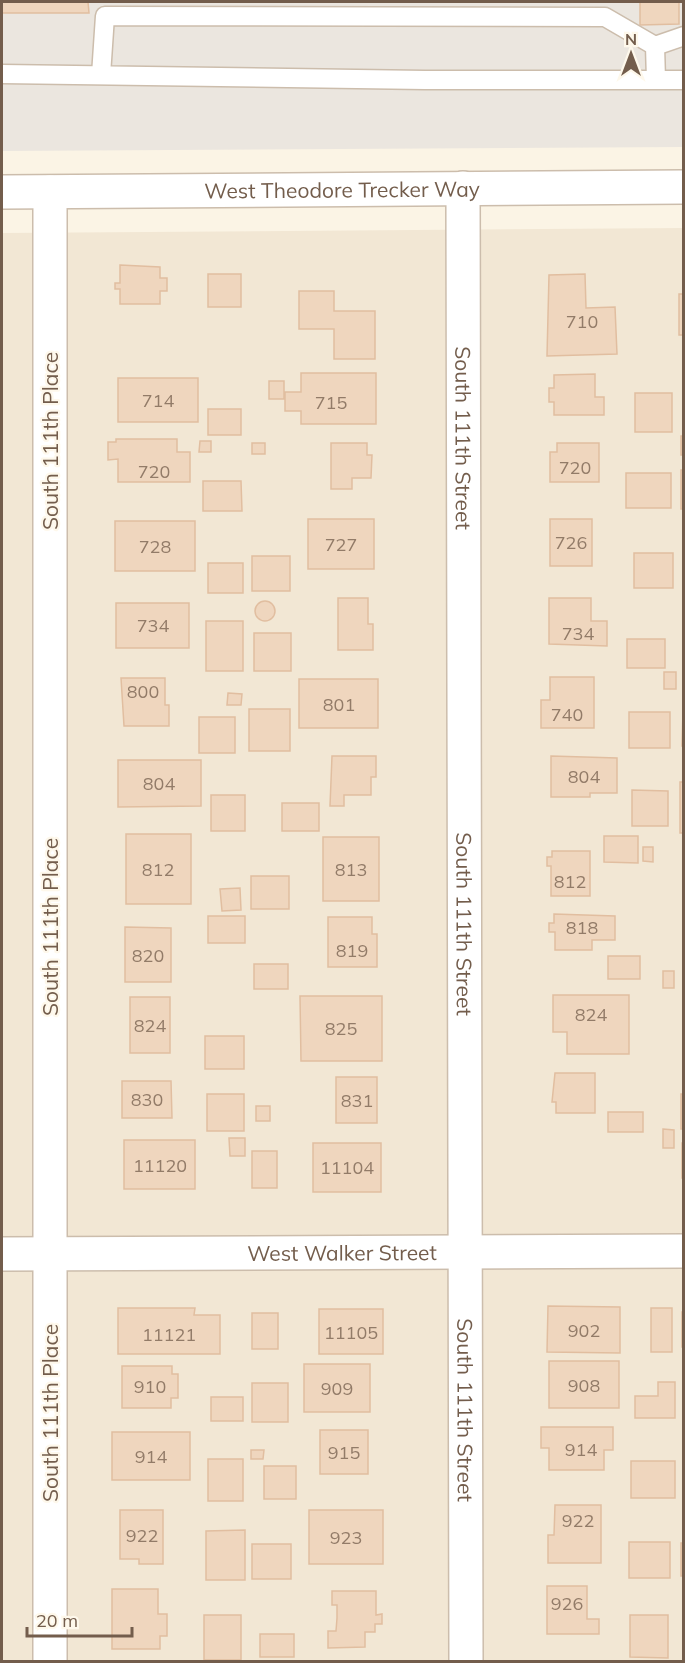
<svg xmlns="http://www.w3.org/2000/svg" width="685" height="1663" viewBox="0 0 685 1663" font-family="Mulish,sans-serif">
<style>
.residential{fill:#f2e7d4}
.industrial{fill:#ebe6df}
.building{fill:#efd6be;stroke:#e1bea0;stroke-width:1.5}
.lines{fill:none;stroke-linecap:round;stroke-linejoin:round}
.lane-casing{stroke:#ccbdac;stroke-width:21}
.street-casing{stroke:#ccbdac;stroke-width:36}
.lane{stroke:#fff;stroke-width:18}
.street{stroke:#fff;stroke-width:33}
.labels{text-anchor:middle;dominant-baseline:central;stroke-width:4.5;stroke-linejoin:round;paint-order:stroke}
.number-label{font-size:18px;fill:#927b68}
.street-label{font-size:21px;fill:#735d4c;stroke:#fef8eb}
</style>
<rect width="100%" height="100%" fill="#fbf4e5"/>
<path class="residential" d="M683,228V1661H2V233Z"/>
<path class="industrial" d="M2,2H683V147L2,151Z"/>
<path class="building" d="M2,2H88L89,13H2Z
M640,2H679V24L640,25Z
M120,265L160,267V278H167V291H160V304H120V289H115V283H120Z
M208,274H241V307H208Z
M585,274L586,308L615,307L617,354L547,356L549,275Z
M299,291H334V311H375V359H334V329H299Z
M679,294H684V335H679Z
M301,373H376V424H301V411H285V392H301Z
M595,374V397H604V415H554V402H549V388H554V375Z
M118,378H198V422H118Z
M269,381H284V399H269Z
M635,393H672V432H635Z
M208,409H241V435H208Z
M681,436H684V455H681Z
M116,439H177V452H190V482H118V459L108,460V442H116Z
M200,441H211V452H199Z
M252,443H265V454H252Z
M331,443H367V455H372L371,478H352V489H331Z
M557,443H599V482H550V452H557Z
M681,470H684V509H681Z
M626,473H671V508H626Z
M203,481H241L242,511H203Z
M308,519H374V569H308Z
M550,519H592V566H550Z
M115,521H195V571H115Z
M634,553H673V588H634Z
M252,556H290V591H252Z
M208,563H243V593H208Z
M338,598H368V624H373V650H338Z
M549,598H591V621H607V646L549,644Z
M255 611a10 10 0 1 1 20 0a10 10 0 1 1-20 0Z
M116,603H189V648H116Z
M206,621H243V671H206Z
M254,633H291V671H254Z
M627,639H665V668H627Z
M664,672H676V689H664Z
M550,677H594V728H541V700H550Z
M121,678H165V705H169V726H124Z
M299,679H378V728H299Z
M228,693L242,694L241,705H227Z
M249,709H290V751H249Z
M683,711H684V746H682Z
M629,712H670V748H629Z
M199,717H235V753H199Z
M332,756H376V777H371V795H344V806H330Z
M551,756L617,758V793H590V797H551Z
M118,760H201V806L118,807Z
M680,782H684V833H680Z
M632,790L668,791V826H632Z
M211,795H245V831H211Z
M282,803H319V831H282Z
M126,834H191V904H126Z
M604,836H638V863L604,862Z
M323,837H379V901H323Z
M643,847H653V862L643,861Z
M552,851H590V896H551V866H547V857H552Z
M251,876H289V909H251Z
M240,888L241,910L222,911L220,889Z
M554,914L615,916V940H592V950H555V932H549V923H554Z
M208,916H245V943H208Z
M328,917H372V934H377V967H328Z
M125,927L171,928V982H125Z
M608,956H640V979H608Z
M254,964H288V989H254Z
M663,971H674V988H663Z
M553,995H629V1054H567V1032H553Z
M300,996H382V1061H301Z
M130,997H170V1053H130Z
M205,1036H244V1069H205Z
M555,1073H595V1113H556V1102H552Z
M336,1077H377V1123H336Z
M122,1081H171L172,1118H122Z
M207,1094H244V1131H207Z
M681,1094H684V1129H681Z
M256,1106H270V1121H256Z
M608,1112H643V1132H608Z
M663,1129L674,1130V1148H663Z
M229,1138H245V1156H230Z
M124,1140H195V1189H124Z
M313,1143H381V1192H313Z
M682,1143H684V1178H682Z
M252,1151H277V1188H252Z
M548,1306L620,1307V1353L547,1352Z
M118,1308H195L194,1315H220V1354H118Z
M651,1308H672V1352H651Z
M319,1309H383V1354H319Z
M682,1312H684V1347H682Z
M252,1313H278V1349H252Z
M549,1361H619V1408H549Z
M304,1364H370V1412H304Z
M122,1366H172V1374H178V1398H171V1408H122Z
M658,1382H675V1418H635V1396H658Z
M252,1383H288V1422H252Z
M211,1397H243V1421H211Z
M541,1427H613V1450H604V1470H549V1448H541Z
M320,1430H368V1474H320Z
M112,1432H190V1480H112Z
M251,1450H264L263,1459H251Z
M208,1459H243V1501H208Z
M631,1461H675V1498H631Z
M264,1466H296V1499H264Z
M555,1505H601V1563H548V1535H554Z
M120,1510H163V1564H139V1559H120Z
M309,1510H383V1564H309Z
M245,1530V1580H206V1531Z
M629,1542H670V1578H629Z
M681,1543H684V1576H681Z
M252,1544H291V1579H252Z
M547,1586H587V1619H599V1634H547Z
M112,1589H158V1614H167V1636H160V1649H112Z
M332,1591H376V1615L382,1614V1624H375V1632H365V1647L328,1648V1631H336L337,1618V1605H332Z
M204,1615H241V1660H204Z
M630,1615H668V1658L630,1657Z
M260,1634H294V1657H260Z"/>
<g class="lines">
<defs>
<path id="lane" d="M655,46L656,80
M2,74L425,80H684
M101,75L105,16L605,17L655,46L684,36"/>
<g id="street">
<path id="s1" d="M463,188L466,1662"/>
<path id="s2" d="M2,192L684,187"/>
<path d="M50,192V1662"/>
<path id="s3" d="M2,1254L684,1251"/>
</g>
</defs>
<use href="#lane" class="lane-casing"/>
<use href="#street" class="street-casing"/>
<use href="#lane" class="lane"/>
<use href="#street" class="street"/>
</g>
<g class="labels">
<g class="number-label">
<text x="582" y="321">710</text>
<text x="158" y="400">714</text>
<text x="331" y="402">715</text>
<text x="575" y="467">720</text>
<text x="154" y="471">720</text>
<text x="571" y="542">726</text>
<text x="341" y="544">727</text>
<text x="155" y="546">728</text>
<text x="153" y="625">734</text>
<text x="578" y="633">734</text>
<text x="143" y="691">800</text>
<text x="339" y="704">801</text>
<text x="567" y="714">740</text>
<text x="584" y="776">804</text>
<text x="159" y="783">804</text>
<text x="158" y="869">812</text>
<text x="351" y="869">813</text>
<text x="570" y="881">812</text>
<text x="582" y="927">818</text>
<text x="352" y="950">819</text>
<text x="148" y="955">820</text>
<text x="591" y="1014">824</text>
<text x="150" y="1025">824</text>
<text x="341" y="1028">825</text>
<text x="147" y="1099">830</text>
<text x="357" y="1100">831</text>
<text x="160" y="1165">11120</text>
<text x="347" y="1167">11104</text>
<text x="584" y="1330">902</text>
<text x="351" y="1332">11105</text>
<text x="169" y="1334">11121</text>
<text x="584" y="1385">908</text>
<text x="150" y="1386">910</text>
<text x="337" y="1388">909</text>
<text x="581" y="1449">914</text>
<text x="344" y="1452">915</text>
<text x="151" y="1456">914</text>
<text x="578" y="1520">922</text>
<text x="142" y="1535">922</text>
<text x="346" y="1537">923</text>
<text x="567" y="1603">926</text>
</g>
<g class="street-label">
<text stroke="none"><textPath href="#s2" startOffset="340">West Theodore Trecker Way</textPath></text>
<text stroke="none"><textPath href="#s1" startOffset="250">South 111th Street</textPath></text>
<text transform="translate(50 441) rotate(-90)">South 111th Place</text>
<text stroke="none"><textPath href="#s1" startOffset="736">South 111th Street</textPath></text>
<text transform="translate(50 927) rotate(-90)">South 111th Place</text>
<text stroke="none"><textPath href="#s3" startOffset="340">West Walker Street</textPath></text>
<text stroke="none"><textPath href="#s1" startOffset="1222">South 111th Street</textPath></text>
<text transform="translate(50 1413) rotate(-90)">South 111th Place</text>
</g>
</g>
<rect width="685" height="1663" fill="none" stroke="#735d4c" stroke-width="6"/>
<g transform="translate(631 54)" stroke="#fef8eb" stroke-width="4.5" paint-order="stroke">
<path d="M0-4.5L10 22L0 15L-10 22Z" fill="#735d4c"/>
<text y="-9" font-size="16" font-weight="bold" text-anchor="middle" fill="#735d4c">N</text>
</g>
<path d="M27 1627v9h105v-9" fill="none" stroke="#735d4c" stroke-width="3"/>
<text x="36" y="1627" font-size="18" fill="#735d4c" stroke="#fef8eb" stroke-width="4.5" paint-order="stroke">20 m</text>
</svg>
